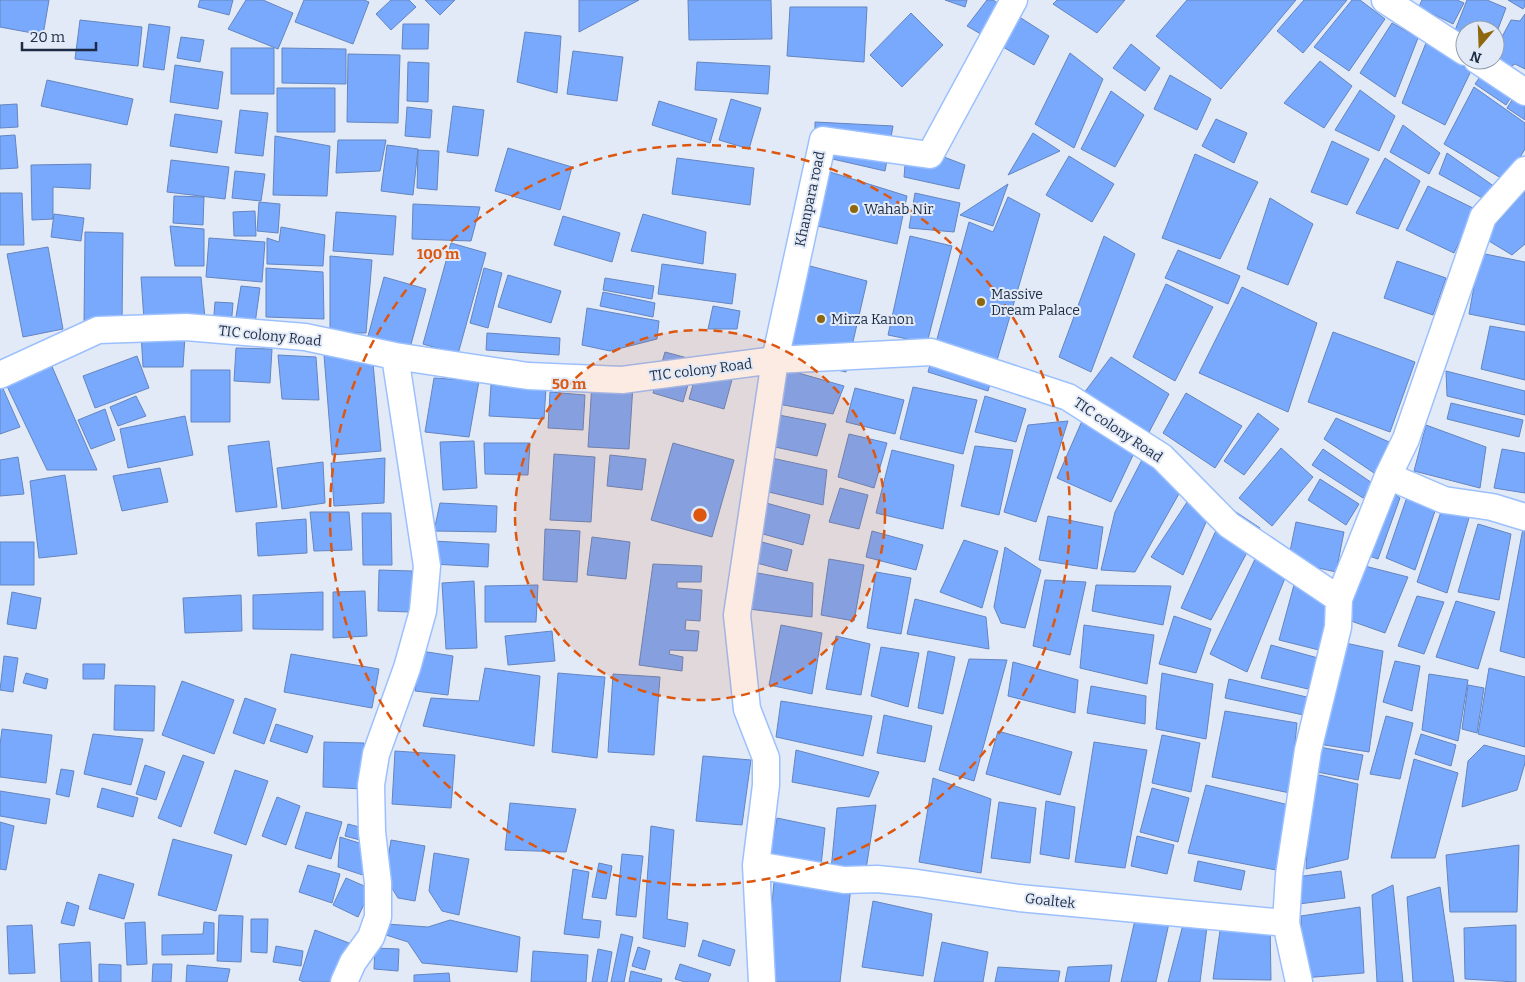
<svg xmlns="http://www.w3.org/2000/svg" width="1525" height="982" viewBox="0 0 1525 982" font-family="Bitter,serif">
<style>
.building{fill:#79a9fc;stroke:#6485bf}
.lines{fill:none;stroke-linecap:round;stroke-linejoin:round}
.minor-casing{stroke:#9cc0fe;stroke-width:29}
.minor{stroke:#fff;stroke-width:26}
.ring{fill:none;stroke:#de570f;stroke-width:2.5;stroke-dasharray:9 6}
.poi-dot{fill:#8f680d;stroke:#e2eaf7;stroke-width:2}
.labels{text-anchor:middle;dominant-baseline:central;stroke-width:4;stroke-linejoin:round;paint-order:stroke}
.street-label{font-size:14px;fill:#1d2b43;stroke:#e2eaf7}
.poi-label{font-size:14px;fill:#1d2b43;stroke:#e2eaf7;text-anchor:start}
.centre{fill:#de570f;stroke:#e2eaf7;stroke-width:2.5}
.ring-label{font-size:15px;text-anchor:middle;font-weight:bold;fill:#de570f;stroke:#e2eaf7;stroke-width:4;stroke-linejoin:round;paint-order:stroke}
</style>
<rect width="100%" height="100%" fill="#e2eaf7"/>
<path class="building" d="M0,0H49L43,35L0,27Z
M200,0H233L229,15L198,7Z
M246,0H263L293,13L278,49L228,29Z
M304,0H364L369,2L353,44L295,22Z
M391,0H409L416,7L391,30L376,14Z
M425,0H455L440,15Z
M579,0H639L579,32Z
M688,0H771L772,39L689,40Z
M945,0H967L965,7Z
M987,0H993L1049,36L1034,65L967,26Z
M1057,0H1125L1097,33L1053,4Z
M1187,0H1296L1221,89L1156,36Z
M1304,0H1347L1303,53L1277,31Z
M1352,0H1360L1385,19L1349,71L1314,47Z
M1422,0H1457L1464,3L1453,24L1419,7Z
M1467,0H1487L1506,8L1495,37V30H1465V43L1452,38Z
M1508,0H1525V6L1523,9Z
M790,7H867L864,62L787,56Z
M911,13L943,45L902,87L870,55Z
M1525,14V69L1515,64L1508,68L1495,60V50L1511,20L1520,21Z
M80,20L142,27L138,66L75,59Z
M1392,23L1418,38L1395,97L1360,73Z
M149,24L170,27L164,70L143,67Z
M403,24H429L428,49H402Z
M525,32L561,36L557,93L517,82Z
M181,37L204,40L200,62L177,58Z
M1426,43L1471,71L1445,125L1402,103Z
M1131,44L1160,68L1145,91L1113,68Z
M231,48H274V94H231Z
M282,48L346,49V84L282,83Z
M573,51L623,57L617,101L567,94Z
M1070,53L1103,79L1074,148L1035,124Z
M348,54L400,55L398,123L347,122Z
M1320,61L1352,86L1324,128L1284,103Z
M408,62L429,63L428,102L407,101Z
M697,62L770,66L768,94L695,90Z
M175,65L223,72L218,109L170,102Z
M1486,68L1517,88L1506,105L1475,84Z
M1170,75L1211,99L1197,130L1154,109Z
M47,80L133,99L127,125L41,106Z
M1474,87L1525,123V149L1506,181L1444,144Z
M277,88H335V132H277Z
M1519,89L1525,93V120L1507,108Z
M1360,90L1395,116L1379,151L1335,130Z
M1111,91L1144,115L1115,167L1081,149Z
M731,99L761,108L749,149L719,140Z
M659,101L717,119L710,143L652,125Z
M17,104L18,127L0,128V105Z
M453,106L484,110L478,156L447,152Z
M407,107L432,110L430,138L405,136Z
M240,110L268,113L263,156L235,153Z
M175,114L222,121L217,153L170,146Z
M1216,119L1247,133L1234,163L1202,146Z
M815,122L893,126L885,171L815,155Z
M1403,125L1440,153L1429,174L1390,152Z
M1033,133L1060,151L1008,175Z
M15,135L18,168L0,169V136Z
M275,136L330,146L327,196L273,195Z
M338,140H386L380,171L336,173Z
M1332,141L1369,159L1347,205L1311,192Z
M907,143L965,165L959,189L904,177Z
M387,145L418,149L413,195L381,191Z
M508,148L572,167L560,210L495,191Z
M418,150L439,151L437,190L417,188Z
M1447,153L1495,187L1486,200L1439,174Z
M1195,154L1258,182L1220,259L1162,238Z
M1069,156L1114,184L1092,222L1046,195Z
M677,158L754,168L750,205L672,194Z
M1385,158L1420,181L1398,229L1356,213Z
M171,160L229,167L225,199L167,192Z
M91,164L90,189L53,187V219L32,220L31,165Z
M814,167L907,196L897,244L800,222Z
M235,171L265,174L261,201L232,198Z
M1008,184L993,226L960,215Z
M1428,186L1475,209L1454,253L1406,230Z
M1525,191V244L1512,255L1484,238Z
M0,193H22L24,245H0Z
M915,193L960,203L954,232L909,228Z
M174,196L204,197L203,225L173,223Z
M1008,197L1040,214L988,391L928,372L969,222L993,232Z
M1270,198L1313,224L1288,285L1247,269Z
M259,202L280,204L278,233L257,231Z
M413,204L480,207L471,241L412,239Z
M255,211L256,236H234L233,212Z
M336,212L396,216L393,255L333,251Z
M54,214L84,218L81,241L51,237Z
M643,214L706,232L703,264L631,251Z
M563,216L620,233L612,262L554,245Z
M170,226L204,229V266H175Z
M281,227L325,235L323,266L267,264V238L279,242Z
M85,232L123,233L122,324L84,323Z
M910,236L952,246L927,343L888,335Z
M1104,236L1135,254L1091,372L1059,357Z
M209,238L265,242L262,282L206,277Z
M451,243L486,253L458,354L423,344Z
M48,247L63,329L23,337L7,254Z
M1178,250L1240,276L1228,304L1165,278Z
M1480,253L1525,262V325L1469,314Z
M330,256L372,260L366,333H330Z
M791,261L867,281L846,372L780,357Z
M1397,261L1446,278L1433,315L1384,298Z
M662,264L736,274L732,304L658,294Z
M266,268L323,272L324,319L266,317Z
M484,268L502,273L488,328L470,323Z
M508,275L561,291L551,323L498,307Z
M141,277H201L205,318L144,320Z
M384,277L426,289L410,348L368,336Z
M605,278L654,286L652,299L603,290Z
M1166,284L1213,307L1175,381L1133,357Z
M241,286L260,288L254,331L234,329Z
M1242,287L1317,323L1288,412L1199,373Z
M603,292L655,303L653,317L600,306Z
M215,302L233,303L231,328L213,327Z
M713,306L740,311L737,329H708Z
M587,308L659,321L657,339L610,351L582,345Z
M1490,326L1525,332V380L1481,369Z
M1333,332L1415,362L1390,432L1308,402Z
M141,333L185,336L183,367H143Z
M487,333L560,338L559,355L486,350Z
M236,348L272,349L270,383L234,381Z
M372,352L381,451L332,455L324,355Z
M665,352L695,360L683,402L653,393Z
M278,355L316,357L319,400L282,399Z
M137,356L149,388L95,408L83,376Z
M1111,357L1169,394L1146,438L1084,393Z
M50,362L97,470H47L5,382Z
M774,366L844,386L833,414L767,402Z
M698,367L733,376L724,409L689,399Z
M191,370H230V422H191Z
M1446,371L1525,391V415L1447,396Z
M434,378L479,381L469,437L425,432Z
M0,382L20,427L0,434Z
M592,382L633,385L629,449L588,447Z
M491,385L546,388L544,419L489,416Z
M913,387L977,400L963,454L900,439Z
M855,388L904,400L895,434L846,422Z
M550,392L585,395L583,430L548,428Z
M1186,393L1242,426L1215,468L1163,433Z
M136,396L146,416L118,426L110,407Z
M985,396L1026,409L1016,442L975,432Z
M1451,403L1523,420L1519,437L1447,419Z
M105,409L115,440L91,449L78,420Z
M768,413L826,424L817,456L761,444Z
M1258,413L1279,429L1244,475L1224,461Z
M185,416L193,455L128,468L120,429Z
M1336,418L1389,442L1374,473L1324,439Z
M1068,421L1036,522L1004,512L1028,425Z
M1082,421L1134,453L1111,502L1057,478Z
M1426,425L1486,447L1480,488L1414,471Z
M849,434L887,443L874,488L838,477Z
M269,441L277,507L236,512L228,446Z
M474,441L477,488L443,490L440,442Z
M484,443H530L528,475L485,474Z
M673,443L734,460L712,537L651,520Z
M975,446L1013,450L999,515L961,506Z
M1281,448L1313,477L1272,526L1239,498Z
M1323,449L1372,483L1363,498L1312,465Z
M1502,449L1525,453V493L1494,488Z
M892,450L954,465L943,529L876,513Z
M554,454L595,457L591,522L550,520Z
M753,454L827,470L823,505L752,488Z
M610,455L646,459L642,490L607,486Z
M18,457L24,494L0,496V460Z
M385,458L384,503L334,506L331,463Z
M1143,458L1185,483L1135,572L1101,570L1115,512Z
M323,462L325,503L282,509L277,468Z
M160,468L168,502L122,511L113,476Z
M65,475L77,554L39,558L30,481Z
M1320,479L1359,504L1346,525L1308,500Z
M840,488L868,495L859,529L829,522Z
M1389,490L1400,498L1378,559L1354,551Z
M1193,493L1210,513L1183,575L1151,557Z
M1407,497L1436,508L1415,570L1386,558Z
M759,501L810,515L803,545L752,531Z
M440,503L497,506L496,532L434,531Z
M1227,506L1260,528L1211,620L1181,608Z
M1442,509L1469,518L1447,593L1417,582Z
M310,512H349L352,550L314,551Z
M362,513H391L392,565H363Z
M1048,516L1103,527L1097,569L1039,560Z
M306,519L307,553L258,556L256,523Z
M1296,522L1344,532L1336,572L1288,561Z
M1524,523H1525V658L1500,651Z
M1478,524L1511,534L1499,600L1458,592Z
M545,529L580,531L577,582L543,580Z
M872,531L923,545L916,570L866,557Z
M592,537L630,542L626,579L587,575Z
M754,540L792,550L787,571L749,561Z
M964,540L998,551L982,608L940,592Z
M433,541L489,544L488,567L432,564Z
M0,542H34V585H0Z
M1005,547L1041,570L1025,628L1001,623L994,607Z
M1257,555L1285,578L1247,672L1210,654Z
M829,559L864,565L854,621L821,615Z
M1353,563L1408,577L1385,633L1337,616Z
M653,564L702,566L701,582H677V588L702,590L700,621L686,620L685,630L699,631L697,651L670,650L669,654L683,657L682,671L639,665Z
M379,570L412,571L411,612L378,611Z
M752,572L813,583L812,617L749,609Z
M876,572L911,578L901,634L867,628Z
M1297,574L1333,584L1319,650L1279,640Z
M1045,580L1086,582L1070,655L1033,646Z
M474,581L477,648L446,649L442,583Z
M538,585L536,622H485V586Z
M1096,585L1171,586L1163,625L1092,611Z
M365,591L367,636L333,638V592Z
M12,592L41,598L36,629L7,624Z
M323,592V630L253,629V595Z
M241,595L242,631L185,633L183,598Z
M1417,596L1444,602L1424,654L1398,646Z
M915,599L986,617L989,649L907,634Z
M1456,601L1495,612L1478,669L1436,657Z
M1174,616L1211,629L1196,673L1159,664Z
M781,625L822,633L812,694L769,685Z
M1084,625L1154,635L1147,684L1080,668Z
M552,631L555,661L508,665L505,636Z
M836,636L870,644L861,695L826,689Z
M1331,640L1383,651L1369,752L1312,743Z
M1271,645L1318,658L1308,689L1261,678Z
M881,647L919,653L908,707L871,696Z
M421,651L453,656L448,695L415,691Z
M928,651L955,657L943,714L918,708Z
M291,654L379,669L372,708L284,692Z
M4,656L18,658L13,692L0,690Z
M969,659L1007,660L974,781L939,770Z
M1395,661L1420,666L1412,711L1383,702Z
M1013,662L1078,680L1075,713L1008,696Z
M83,664H105L104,679H83Z
M485,668L540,676L534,746L423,726L431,698L479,701Z
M1489,668L1525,677V747L1478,734Z
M26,673L48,679L46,689L23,683Z
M558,673L605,677L597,758L552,752Z
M1162,673L1213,684L1206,739L1156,729Z
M613,674L660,677L654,755L608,752Z
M1429,674L1468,680L1458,741L1422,730Z
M1229,679L1311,698L1308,716L1225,698Z
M182,681L234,700L214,754L162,735Z
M115,685L155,686L154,731L114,730Z
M1468,685L1484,688L1477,733L1462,729Z
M1091,686L1146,696L1145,724L1087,713Z
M245,698L276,709L264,744L233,733Z
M781,701L872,716L863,756L776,737Z
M1225,711L1297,723L1290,793L1212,777Z
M884,715L932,726L925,762L877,753Z
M1386,716L1413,723L1400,779L1370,774Z
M276,724L313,736L307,753L270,741Z
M2,729L52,735L46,783L0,777V745Z
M998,731L1072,752L1060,795L986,774Z
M93,734L143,739L131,785L84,774Z
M1421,734L1456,745L1451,766L1415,754Z
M1162,735L1200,743L1191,792L1152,783Z
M324,742L364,743L363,789L323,787Z
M1094,742L1147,750L1125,868L1075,862Z
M1484,745L1525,756V763L1517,790L1462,807L1468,761Z
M1314,746L1363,755L1358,780L1307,770Z
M796,750L879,772L869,797L792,782Z
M395,751L455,755L451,808L392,804Z
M183,755L204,762L181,827L158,818Z
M703,756L751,760L742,825L696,821Z
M1414,759L1458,773L1435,858H1391Z
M145,765L165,772L156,800L136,794Z
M61,769L74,771L69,797L56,794Z
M235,770L268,781L246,845L214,833Z
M1311,773L1358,784L1348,859L1306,869Z
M933,778L991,799L981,873L919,862Z
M1206,785L1289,805L1276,870L1188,853Z
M102,788L138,798L133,817L97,807Z
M1152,788L1189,798L1178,842L1140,832Z
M0,791L50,799L46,824L0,816Z
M277,797L300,806L286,845L262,836Z
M1046,801L1075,807L1069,859L1040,854Z
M999,802L1036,808L1030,863L991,858Z
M510,803L576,809L566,852L505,850Z
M876,805L865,876L831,870L837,808Z
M306,812L342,822L331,859L295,848Z
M777,818L825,828L821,866L770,856Z
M0,822L14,826L6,870L0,869Z
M348,824L363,828L360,840L345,836Z
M651,826L674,830L667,919L688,923L685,947L643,938Z
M1137,836L1174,845L1167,874L1131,866Z
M340,837L372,847L366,876L338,867Z
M173,839L232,855L216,911L158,895Z
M391,840L425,846L415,901L398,898L385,877Z
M1519,845L1517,912H1450L1446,855Z
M434,853L469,859L459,915L442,911L429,891Z
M622,854L643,856L636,917L616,915Z
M1198,861L1245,871L1241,890L1194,881Z
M599,863L612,866L606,899L592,897Z
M308,865L340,874L332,903L299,892Z
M573,869L589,872L582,919L601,921L599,938L564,934Z
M775,871L851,887L840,982H765Z
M1341,871L1345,898L1299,904L1296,877Z
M99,874L134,884L124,919L89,909Z
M346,878L371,889L358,917L333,905Z
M1393,885L1403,982H1377L1372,895Z
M1440,887L1454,982H1413L1407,897Z
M873,901L932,914L923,976L862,967Z
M67,902L79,906L74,926L61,923Z
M1360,907L1364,973L1303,978L1301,916Z
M1137,911L1169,923L1156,982H1121Z
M219,915L243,916L241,962L217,961Z
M1222,917L1270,923L1271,980L1213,979Z
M251,919H268L267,953L251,952Z
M1208,919L1200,982H1168L1184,921Z
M450,920L520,937L517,972L422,963L408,942L386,935L387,924L428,927Z
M145,922L147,964L127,965L125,923Z
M204,922L214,923V954L162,955V935L203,934Z
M32,925L35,973L9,974L7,926Z
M1516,925V982L1465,979L1464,928Z
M315,930L349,943L333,982H304L299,980Z
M621,934L633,937L624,982H611Z
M703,940L735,950L730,966L698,956Z
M90,942L92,982H61L59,944Z
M942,942L988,952L983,982H934Z
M276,946L303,951L301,966L273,962Z
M638,947L650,951L645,970L632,966Z
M375,948L399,949L398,971L374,969Z
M598,949L612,952L607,982H592Z
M533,951L588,955L586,982H531Z
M99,964L121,965V982H99Z
M153,964H172L171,982H152Z
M680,964L711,974L708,982H685L675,979Z
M187,965L230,969L227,982H186Z
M1112,965L1109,982H1065L1068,967Z
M998,967L1060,971L1058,982H995Z
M631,971L662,979L661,982H629Z
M449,973L450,982H414V975Z"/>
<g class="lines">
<defs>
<path id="minor" d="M1385,0L1465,52
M1477,60L1525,92
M0,375L98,330L186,327L305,337L395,356L528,376L622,380L775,360L931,352L1068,397L1162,457L1229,525L1339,599
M1388,476L1444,500L1492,507L1525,517
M756,865L844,880L877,879L917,883L1019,898L1286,923L1299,982
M1286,923L1289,875L1308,750L1338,627L1339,599L1388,476L1406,439L1483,217L1525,170
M344,982L353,962L371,937L378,917V883L372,832L371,785L376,754L407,668L423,611L427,566L395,356
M762,982L756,865L766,785V758L747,709L737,615L775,360L823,140L930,155L1014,0"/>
</defs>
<use href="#minor" class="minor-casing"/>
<use href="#minor" class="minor"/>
</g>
<circle cx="700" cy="515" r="185" fill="#de570f" fill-opacity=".12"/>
<g class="ring">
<circle cx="700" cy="515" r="185"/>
<circle cx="700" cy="515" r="370"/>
</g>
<g class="poi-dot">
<circle cx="854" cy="209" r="5"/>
<circle cx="981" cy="302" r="5"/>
<circle cx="821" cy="319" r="5"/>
</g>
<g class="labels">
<g class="street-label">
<text transform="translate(810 199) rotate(-78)">Khanpara road</text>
<text transform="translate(270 336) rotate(6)">TIC colony Road</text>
<text transform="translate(701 370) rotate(-7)">TIC colony Road</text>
<text transform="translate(1118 430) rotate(34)">TIC colony Road</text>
<text transform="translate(1050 901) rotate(6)">Goaltek</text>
</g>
<g class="poi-label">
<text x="864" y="209">Wahab Nir</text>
<text x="991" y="294">Massive<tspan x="991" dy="16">Dream Palace</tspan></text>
<text x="831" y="319">Mirza Kanon</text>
</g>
</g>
<circle cx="700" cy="515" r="8" class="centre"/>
<g class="ring-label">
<text x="438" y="259">100 m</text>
<text x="569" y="389">50 m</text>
</g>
<g transform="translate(1480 45) rotate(199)"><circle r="24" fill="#e2eaf7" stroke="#939eaf"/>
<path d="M0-4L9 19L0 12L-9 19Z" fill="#8f680d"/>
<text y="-8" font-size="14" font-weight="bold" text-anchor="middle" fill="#1d2b43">N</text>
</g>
<path d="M22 42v8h74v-8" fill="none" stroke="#1d2b43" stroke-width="2.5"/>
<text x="30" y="42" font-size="15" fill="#1d2b43" stroke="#e2eaf7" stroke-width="4" paint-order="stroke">20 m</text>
</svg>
